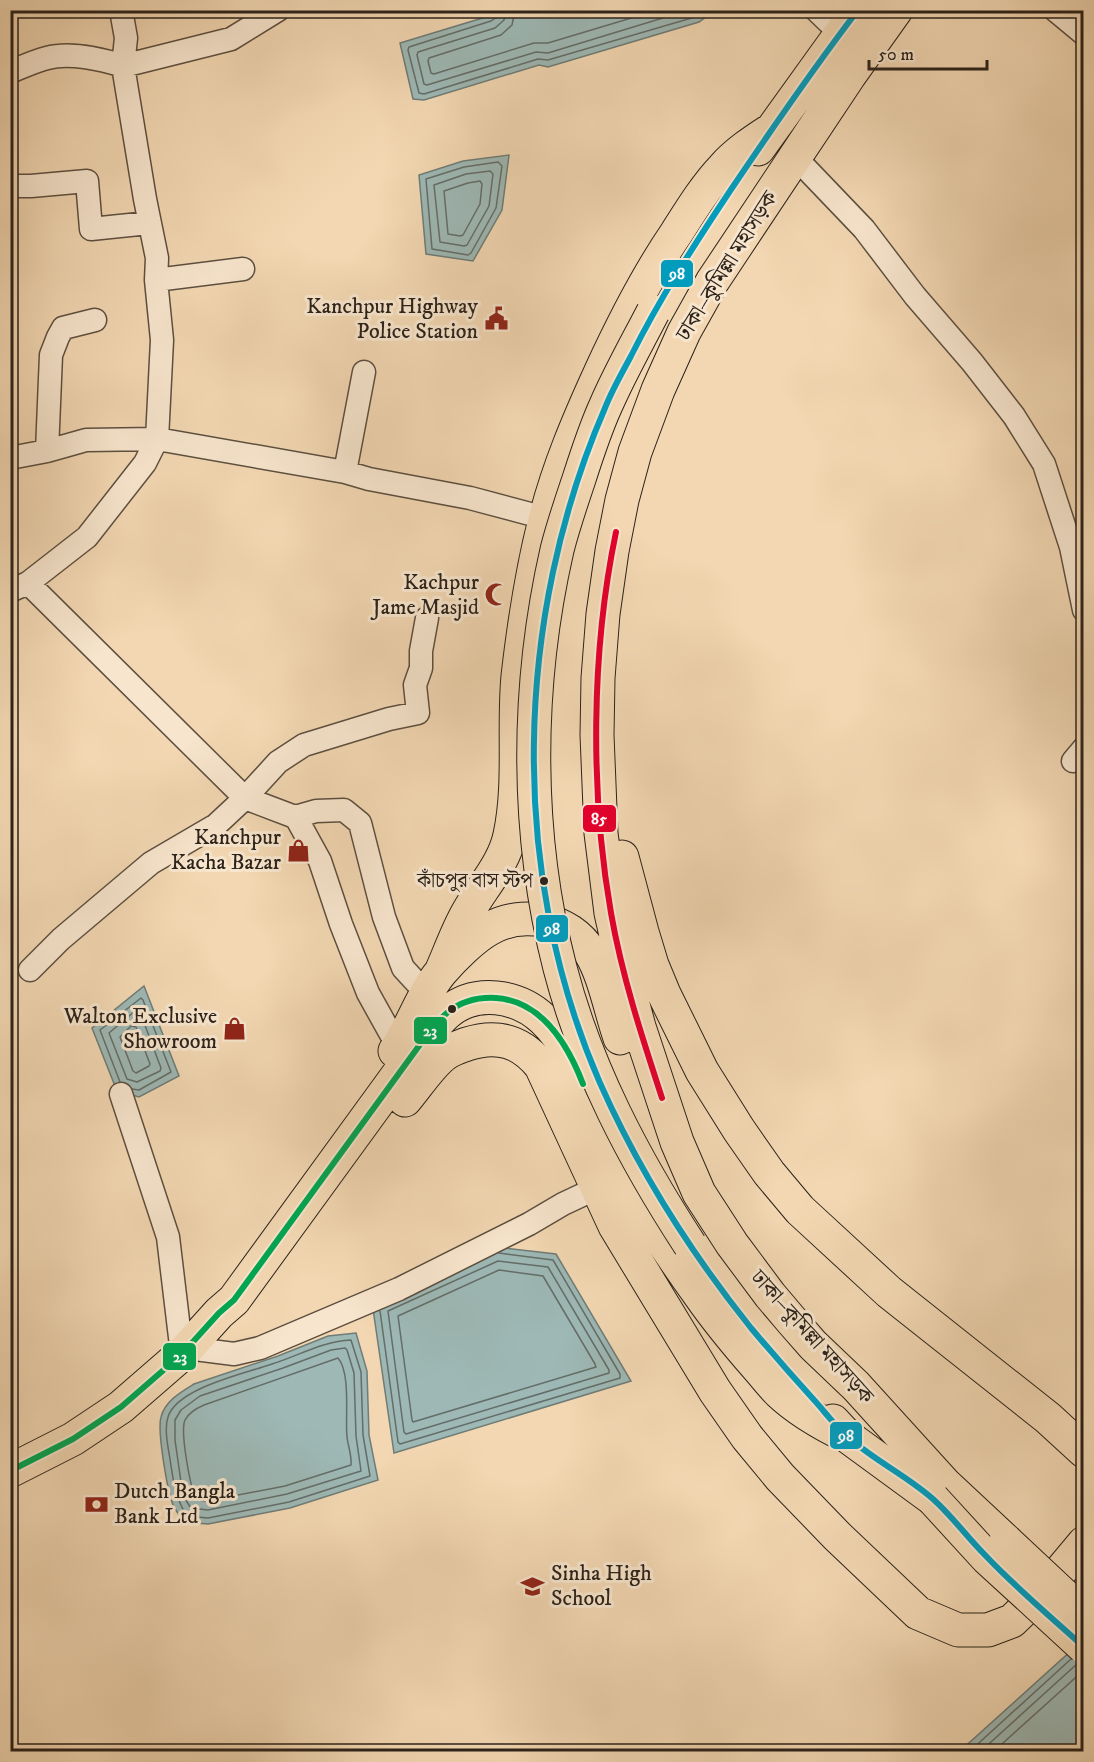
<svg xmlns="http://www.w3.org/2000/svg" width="1094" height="1762" viewBox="0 0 1094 1762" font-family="'IM FELL DW Pica','Noto Serif Bengali',serif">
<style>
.water{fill:#9db8b5;stroke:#6f7c77;stroke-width:1.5}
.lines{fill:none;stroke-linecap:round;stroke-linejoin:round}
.shore{stroke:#646d68;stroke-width:1.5}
.minor-casing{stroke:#5d4f40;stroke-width:25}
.highway-casing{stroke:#2b221a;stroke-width:35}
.minor{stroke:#f7e5cd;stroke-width:22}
.highway{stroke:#f2d7b2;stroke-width:33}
.highway-bridge-casing{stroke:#2b221a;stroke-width:35;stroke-linecap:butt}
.highway-bridge{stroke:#f2d7b2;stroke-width:33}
.bus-1-casing{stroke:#f7e5cd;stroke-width:10}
.bus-2-casing{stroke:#f7e5cd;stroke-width:10}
.bus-3-casing{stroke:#f7e5cd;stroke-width:10}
.bus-1{stroke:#049cbc;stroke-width:6}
.bus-2{stroke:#e4002b;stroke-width:6}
.bus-3{stroke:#00a651;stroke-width:6}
.bus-dot{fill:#2b221a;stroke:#f7e5cd;stroke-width:2}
.labels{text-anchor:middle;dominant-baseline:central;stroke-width:6;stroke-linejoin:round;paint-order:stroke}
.bus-label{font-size:20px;fill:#2b221a;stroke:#f7e5cd;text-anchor:end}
.street-label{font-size:22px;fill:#2b221a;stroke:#f7e5cd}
.poi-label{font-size:22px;fill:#2b221a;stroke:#f7e5cd;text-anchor:end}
.line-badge{stroke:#f7e5cd;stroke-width:2}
.badge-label{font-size:16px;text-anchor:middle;font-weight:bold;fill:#fff}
</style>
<rect width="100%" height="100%" fill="#f2d7b2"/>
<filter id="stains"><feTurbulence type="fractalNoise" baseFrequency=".00333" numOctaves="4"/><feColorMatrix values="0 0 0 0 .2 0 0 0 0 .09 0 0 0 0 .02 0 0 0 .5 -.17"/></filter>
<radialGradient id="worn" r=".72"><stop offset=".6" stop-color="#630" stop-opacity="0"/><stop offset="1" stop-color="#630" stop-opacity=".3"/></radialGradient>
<path class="water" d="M495,11V10L714,11L699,22L548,67L539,65L424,100L413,99L400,43L489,16Z
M509,155L502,210L473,261L426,254L419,175L463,161Z
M144,986L179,1076L139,1097L117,1091L92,1028Z
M496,1247L556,1254L631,1381L394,1453L372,1302Z
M356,1333L367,1371L369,1435L378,1480L290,1508L208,1524L184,1522C180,1516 174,1509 172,1502C167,1487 157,1431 161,1417C165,1401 181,1392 194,1384L278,1356L328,1336Z
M1083,1640V1751H960Z"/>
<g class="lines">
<path class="shore" d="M498,10L497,17L491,21L409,47L408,50L419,93L424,94L538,59L548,60L695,17L704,10
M506,10L504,20L495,28L418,52L417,55L424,84L427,85L536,52L548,53L689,10
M515,10L512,25L501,35L429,58L428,61L431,73L434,74L534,43H548L658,10
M498,162L502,166L496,208L471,253L468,255L432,249L426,179L464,167Z
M490,171L493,174L489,206L467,245L464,246L440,242L434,185L466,174Z
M480,181L482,184L480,204L463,235L460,236L448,234L444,191L468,183Z
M135,1011L140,1012L161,1068L160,1071L137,1082L127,1079L109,1033Z
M131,1026L136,1027L150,1064L149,1066L136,1073L133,1071L120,1037Z
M120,1082L100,1030L141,998L143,1000L171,1072L139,1090L132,1089
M498,1261L548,1267L609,1370V1373L406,1434L404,1432L388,1311Z
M499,1270L543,1276L595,1364L596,1367L413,1422L412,1420L398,1316Z
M380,1311L398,1442L400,1444L620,1378V1374L553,1260L499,1253
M351,1340L361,1372L363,1435L370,1476L289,1502L208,1518L187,1516C175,1498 173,1479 170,1459C168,1447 164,1429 168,1417C177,1388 244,1374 272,1364C298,1356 323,1341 351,1340Z
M345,1348L347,1350L354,1373L356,1436L361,1471L287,1494L208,1510L191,1508L185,1499L181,1482L175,1440V1420L181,1410L200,1396L283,1368L331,1350Z
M338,1358C351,1373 345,1417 347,1437C348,1446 352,1456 351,1465L285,1486L207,1501L197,1500C190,1489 180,1431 185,1420C189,1412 197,1408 204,1405Z
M969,1752L1071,1659
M980,1752L1078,1663
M993,1752L1084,1670"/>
<defs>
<path id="minor" d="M816,10L841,34
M1055,10L1084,34
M10,72C22,67 35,61 47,58C69,52 101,59 123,66L231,39L278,10
M796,158L864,229L915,296L972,362L1014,416L1044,464L1071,547L1084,610
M10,186H31L87,181L91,229L149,223
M156,280L243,269
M47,451L51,355L58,337L63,328L95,320
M10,458L47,451L86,440L157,439L345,472L369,479L470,498L545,518
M345,472L364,372
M28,583L245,798L295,817L298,821L320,861L341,924L368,993L398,1047
M10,591L28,583L87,537L145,463L157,439L162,340L156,280L157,258L145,199L123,66L126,38L121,10
M1073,761L1084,748
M295,817L316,811L344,810L360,823L384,917L403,968L426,993
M30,970L61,939L151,863L216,825L245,798L278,762L304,745L389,719L418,713L415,685L421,668V651L427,618
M121,1094L168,1237L182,1354
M187,1348L234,1354L260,1348L399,1289L529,1224L563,1204L597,1188"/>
<path id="highway" d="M896,10L849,76L712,282L684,332L658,390L635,452L622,500L612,551L603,614L598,678L597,735L601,833L611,913L624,971L639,1027L677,1142L699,1193L732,1244L770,1295L792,1321L813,1345L856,1386L945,1484L1006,1541
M758,149L858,10
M622,857L642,932L652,965L664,994L702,1071L739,1130L769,1173L800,1210L889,1292L1048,1418L1084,1451
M441,972C450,952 457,931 468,912C482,887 504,864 510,835C521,783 513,729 518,676C524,624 532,571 545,520C558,468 579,419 601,371C623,323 647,276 677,232C691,210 705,187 723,168C736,153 754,141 771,130
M395,1051C413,1026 421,996 441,972C453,958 473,938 489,929C522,910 570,918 590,952C604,974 611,1012 620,1038
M405,1100C417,1086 431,1064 445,1054C452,1049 459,1047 467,1044C498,1034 521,1041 541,1066L615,1226L715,1391L747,1437L780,1477L837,1536L918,1613L958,1630H988L1012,1621L1048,1586L1084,1543
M833,1421L847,1436L933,1499
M10,1471L73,1439L121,1407L182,1354L219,1313L234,1300L432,1028C437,1023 442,1017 448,1012C476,989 517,995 543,1019C581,1054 587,1107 610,1151C635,1201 666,1248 699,1294C717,1320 737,1344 758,1368C765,1376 772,1385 779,1392C799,1411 822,1424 847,1436"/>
</defs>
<use href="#minor" class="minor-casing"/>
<use href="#highway" class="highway-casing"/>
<use href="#minor" class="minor"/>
<use href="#highway" class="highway"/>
<defs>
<path id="highway-bridge" d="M653,312C637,343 620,373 606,405C595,429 587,454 579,479C571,503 563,526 557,550C526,686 525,833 560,968C586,1068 634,1159 690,1245
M933,1499L987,1558L1084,1647
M1006,1541L1084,1614"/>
</defs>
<use href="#highway-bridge" class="highway-bridge-casing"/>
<use href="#highway-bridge" class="highway-bridge"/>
<defs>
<path id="bus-1" d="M858,10C813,69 771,130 730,191C694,245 660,298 631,356C622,373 612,390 605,408C514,618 508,872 600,1083C639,1171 691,1253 751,1328C772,1353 793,1377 815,1401C825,1412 835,1426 847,1436C873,1460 906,1475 933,1499C952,1516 967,1537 985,1555C1016,1588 1051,1617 1084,1647"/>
<path id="bus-2" d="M616,532C591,652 590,793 611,913C622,976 642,1037 662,1098"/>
<path id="bus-3" d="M10,1471L73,1439L121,1407L182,1354L219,1313L234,1300L432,1028C437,1023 442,1017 448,1012C462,1001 479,997 496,998C542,1001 568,1045 583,1084"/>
</defs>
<use href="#bus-1" class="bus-1-casing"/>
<use href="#bus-2" class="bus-2-casing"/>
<use href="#bus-3" class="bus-3-casing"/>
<use href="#bus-1" class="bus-1"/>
<use href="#bus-2" class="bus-2"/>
<use href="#bus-3" class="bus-3"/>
</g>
<defs>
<symbol id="civic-bare" viewBox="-9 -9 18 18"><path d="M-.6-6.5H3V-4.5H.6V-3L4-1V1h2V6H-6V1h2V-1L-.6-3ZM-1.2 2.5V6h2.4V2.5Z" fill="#8f2418" stroke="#f7e5cd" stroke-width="2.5" paint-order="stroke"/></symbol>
<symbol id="mosque-bare" viewBox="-9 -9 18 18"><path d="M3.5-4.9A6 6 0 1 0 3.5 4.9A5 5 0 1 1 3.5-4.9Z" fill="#8f2418" stroke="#f7e5cd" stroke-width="2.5" paint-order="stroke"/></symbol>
<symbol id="shop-bare" viewBox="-9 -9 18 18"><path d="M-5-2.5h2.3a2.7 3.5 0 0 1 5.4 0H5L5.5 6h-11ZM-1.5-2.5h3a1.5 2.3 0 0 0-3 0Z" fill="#8f2418" stroke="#f7e5cd" stroke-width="2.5" paint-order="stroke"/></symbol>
<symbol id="bank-bare" viewBox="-9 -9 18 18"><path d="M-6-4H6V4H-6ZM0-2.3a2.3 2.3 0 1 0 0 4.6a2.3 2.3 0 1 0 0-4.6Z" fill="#8f2418" stroke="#f7e5cd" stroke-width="2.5" paint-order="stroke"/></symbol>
<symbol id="school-bare" viewBox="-9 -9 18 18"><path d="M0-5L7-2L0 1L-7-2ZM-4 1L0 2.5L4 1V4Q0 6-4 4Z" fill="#8f2418" stroke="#f7e5cd" stroke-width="2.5" paint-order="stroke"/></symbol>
</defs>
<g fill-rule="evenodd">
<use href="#civic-bare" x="480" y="302" width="33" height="33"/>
<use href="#mosque-bare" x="480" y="578" width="33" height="33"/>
<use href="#shop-bare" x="282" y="834" width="33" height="33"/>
<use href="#shop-bare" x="218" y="1012" width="33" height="33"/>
<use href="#bank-bare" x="80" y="1488" width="33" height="33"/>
<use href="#school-bare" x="516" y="1570" width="33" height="33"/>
</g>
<g class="bus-dot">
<circle cx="544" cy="881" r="5"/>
<circle cx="452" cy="1009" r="5"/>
</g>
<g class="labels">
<g class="bus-label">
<text x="533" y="881">কাঁচপুর বাস স্টপ</text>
</g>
<g class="street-label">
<text transform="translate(727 266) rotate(-58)">ঢাকা–কুমিল্লা মহাসড়ক</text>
<text transform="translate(812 1337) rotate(48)">ঢাকা–কুমিল্লা মহাসড়ক</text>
</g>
<g class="poi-label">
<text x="478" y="306">Kanchpur Highway<tspan x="478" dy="25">Police Station</tspan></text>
<text x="479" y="582">Kachpur<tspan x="479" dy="25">Jame Masjid</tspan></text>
<text x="281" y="837">Kanchpur<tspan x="281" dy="25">Kacha Bazar</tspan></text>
<text x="217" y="1016">Walton Exclusive<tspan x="217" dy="25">Showroom</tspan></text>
<text x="114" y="1491" text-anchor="start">Dutch Bangla<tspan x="114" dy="25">Bank Ltd</tspan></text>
<text x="551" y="1573" text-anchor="start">Sinha High<tspan x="551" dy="25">School</tspan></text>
</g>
</g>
<g class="line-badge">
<rect x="660" y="259" width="34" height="29" rx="6" fill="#049cbc"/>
<rect x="582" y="804" width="35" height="29" rx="6" fill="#e4002b"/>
<rect x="535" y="914" width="34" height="29" rx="6" fill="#049cbc"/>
<rect x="413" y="1016" width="35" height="29" rx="6" fill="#00a651"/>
<rect x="162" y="1342" width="35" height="29" rx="6" fill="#00a651"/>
<rect x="829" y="1421" width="34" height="29" rx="6" fill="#049cbc"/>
</g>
<g class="badge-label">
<text x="677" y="279">98</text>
<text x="599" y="824">85</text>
<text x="552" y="934">98</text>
<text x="430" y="1036">23</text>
<text x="180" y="1362">23</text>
<text x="846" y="1441">98</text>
</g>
<rect width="1094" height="1762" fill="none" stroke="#f2d7b2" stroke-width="36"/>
<rect x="12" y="12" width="1070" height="1738" fill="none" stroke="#2b221a" stroke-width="3"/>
<rect x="18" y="18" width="1058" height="1726" fill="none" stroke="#2b221a" stroke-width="1.5"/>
<path d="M869 60v9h118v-9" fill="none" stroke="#2b221a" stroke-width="3"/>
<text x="878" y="60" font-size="18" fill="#2b221a" stroke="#f7e5cd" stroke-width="4.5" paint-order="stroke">50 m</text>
<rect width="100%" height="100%" filter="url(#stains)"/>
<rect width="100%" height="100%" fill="url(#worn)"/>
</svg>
